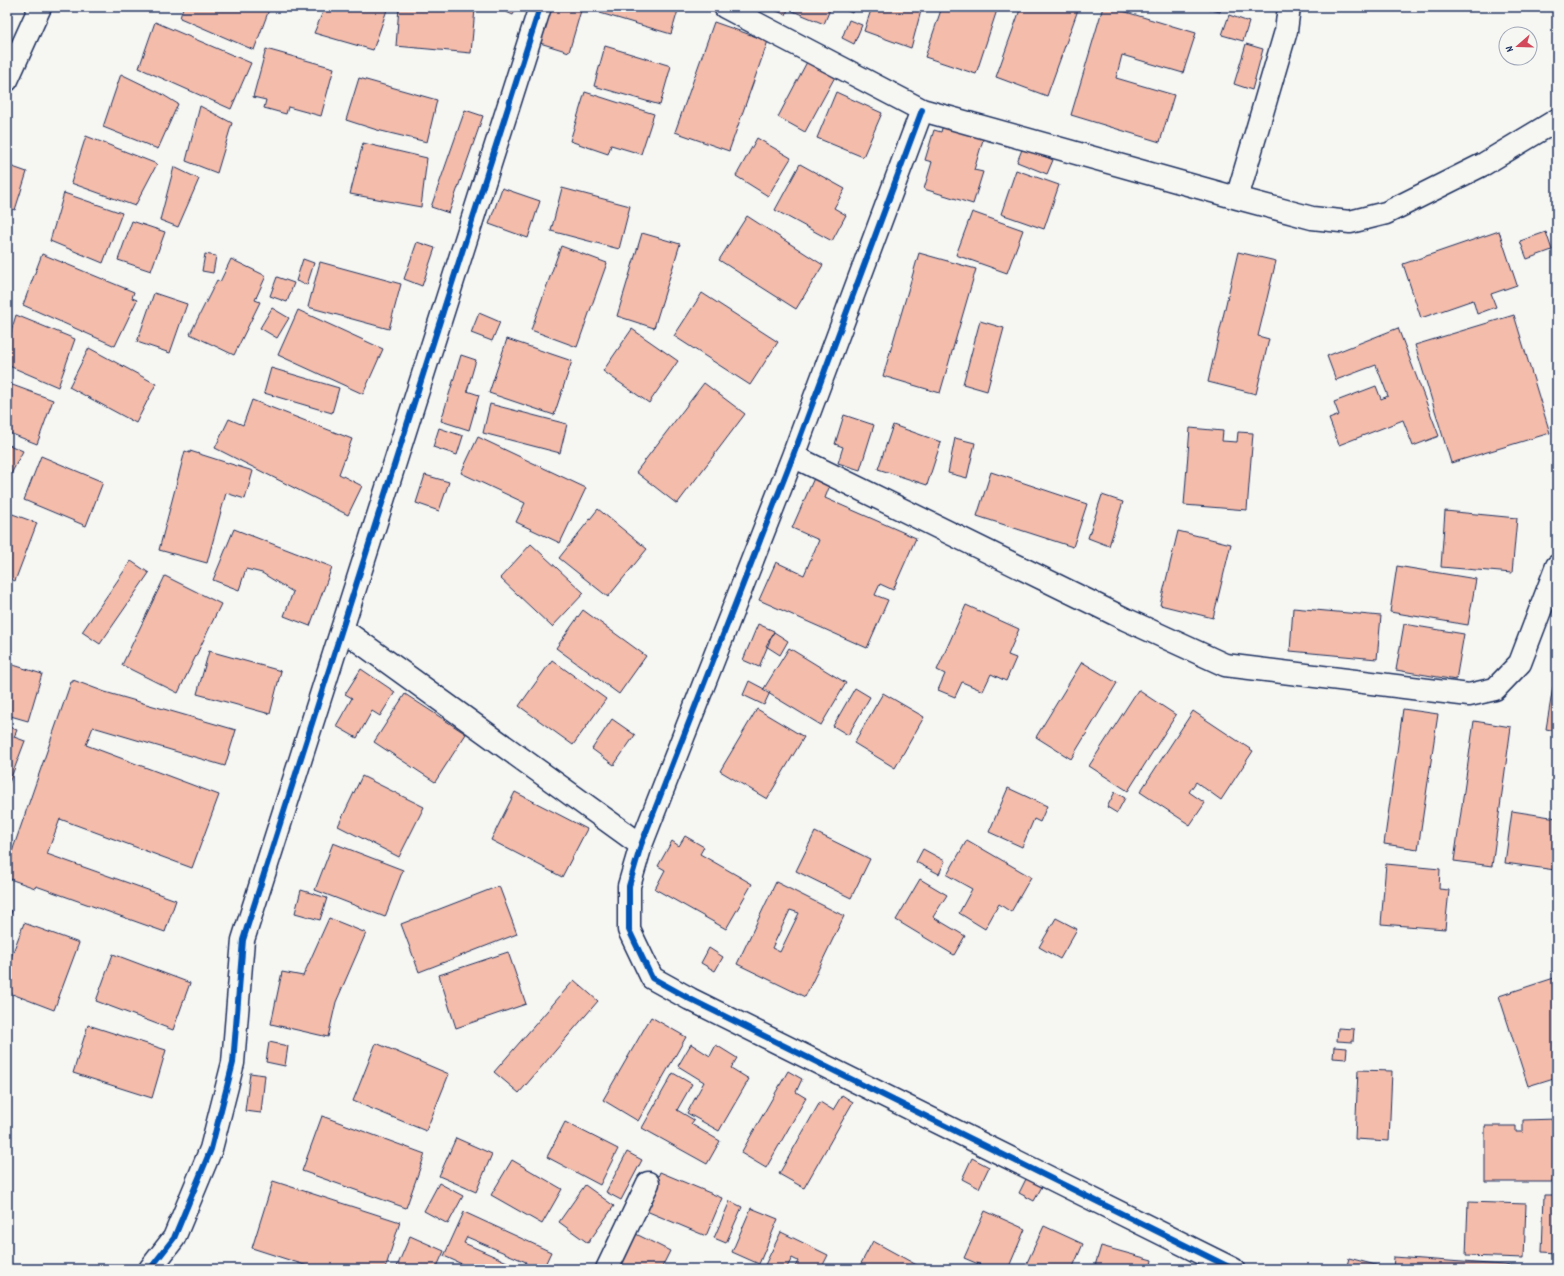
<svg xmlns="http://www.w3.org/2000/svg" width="1564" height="1276" viewBox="0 0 1564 1276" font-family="Dekko,sans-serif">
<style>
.building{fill:#f4bcaa;stroke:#1b2f5e;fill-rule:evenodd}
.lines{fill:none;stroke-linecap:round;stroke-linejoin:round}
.minor-casing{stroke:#1b2f5e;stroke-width:25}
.major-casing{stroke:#1b2f5e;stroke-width:25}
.minor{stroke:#f6f6f2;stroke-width:22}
.major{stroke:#f6f6f2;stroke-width:22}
.cycleway-casing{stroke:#f6f6f2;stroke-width:8}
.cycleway{stroke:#0057b8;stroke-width:6}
</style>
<rect width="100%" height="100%" fill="#f6f6f2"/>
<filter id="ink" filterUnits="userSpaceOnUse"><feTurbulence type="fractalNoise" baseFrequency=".025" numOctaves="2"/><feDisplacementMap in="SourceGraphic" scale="8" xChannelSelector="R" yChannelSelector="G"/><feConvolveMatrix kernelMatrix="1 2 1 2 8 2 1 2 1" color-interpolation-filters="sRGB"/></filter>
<g filter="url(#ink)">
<path class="building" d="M183,7H270L254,50L180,18Z
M325,7H388L373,50L314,33Z
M399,7H455L475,9L471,53L396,46Z
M495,7H517L513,15Z
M551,7H582L569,52L540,43Z
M601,7H679L671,34L600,13Z
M768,7H831L824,24L788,9L786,15Z
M839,7H854L852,13Z
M872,7H922L911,48L864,31Z
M942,7H998L976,74L925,57Z
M1021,7H1079L1047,96L996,77Z
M1103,7H1109L1196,33L1183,73L1122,55L1116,78L1174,95L1160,142L1071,115Z
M1198,7H1221L1220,12Z
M1229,15L1249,22L1243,41L1222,35Z
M849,20L862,25L854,44L842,38Z
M155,22L251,63L231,109L139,68Z
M714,22L768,41L729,151L675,132Z
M1246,44L1263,49L1252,90L1234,84Z
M605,46L671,66L660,105L594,86Z
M266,49L334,68L321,116L288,107L286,114L264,108L266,100L253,97Z
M808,60L836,75L805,132L778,117Z
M121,74L160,93L178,104L158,149L103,127Z
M359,78L437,100L427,142L377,130L346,120Z
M585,92L654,114L641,154L611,145L608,154L570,141Z
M836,92L882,113L863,157L817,138Z
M200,106L232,123L217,173L186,161Z
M465,110L483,116L449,213L431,207Z
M944,121L985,133L974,170L983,172L973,204L924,189L932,162L925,160L934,130L941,132Z
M86,136L157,164L135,206L71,183Z
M757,138L791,158L768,196L736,176Z
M363,143L427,158L421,207L350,194Z
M1023,147L1053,160L1047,174L1017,162Z
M800,164L845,189L834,208L846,215L832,241L775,210Z
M7,165L27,172L15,210L7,207Z
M174,167L199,179L178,227L160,220Z
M1016,170L1059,185L1044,229L1001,214Z
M502,188L540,201L528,238L489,224Z
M562,188L630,206L619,249L551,231Z
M64,193L122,213L103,263L50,241Z
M972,212L1023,230L1007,273L956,255Z
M747,216L823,265L796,309L719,260Z
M132,221L165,232L151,271L118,260Z
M1499,231L1517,285L1491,294L1496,307L1477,314L1473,300L1421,318L1403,264Z
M1546,232L1552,250L1527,259L1520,241Z
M642,233L680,244L654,328L617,316Z
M417,242L435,248L422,286L404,279Z
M561,246L607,263L577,347L531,330Z
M1238,252L1276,261L1258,336L1269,339L1256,394L1208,382Z
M919,253L976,269L940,393L883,376Z
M42,254L134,292L132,298L137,300L115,346L23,305Z
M205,254L216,256L213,273L202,271Z
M231,259L266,276L255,300L260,302L234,355L190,334L217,280L220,282Z
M303,259L314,263L307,285L296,281Z
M320,262L401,284L389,329L308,307Z
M277,277L294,283L287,302L270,296Z
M154,293L187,304L170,353L137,342Z
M702,293L778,342L750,385L674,336Z
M272,308L289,318L277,338L260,328Z
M298,310L383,349L363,394L278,355Z
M479,313L500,322L492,341L471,333Z
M16,315L75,339L58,387L7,365V345Z
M1514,315L1550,433L1451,463L1415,345Z
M980,321L1004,328L987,391L963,384Z
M1398,328L1439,436L1413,446L1403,420L1339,445L1329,419L1339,415L1334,402L1376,386L1381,399L1388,396L1376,365L1336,380L1327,356Z
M632,329L678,361L649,403L603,371Z
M507,339L572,361L554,415L489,393Z
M89,348L156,384L136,423L69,387Z
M461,355L476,360L467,391L479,395L469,430L441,421Z
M271,368L339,388L332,413L264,393Z
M7,383L53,400L37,444L7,432Z
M704,383L745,414L677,504L636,472Z
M252,400L352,439L339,474L362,486L348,515L215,448L229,419L243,425Z
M490,404L567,424L560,453L483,433Z
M844,415L874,425L860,470L838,463L843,447L835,444Z
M893,425L941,442L927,485L878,469Z
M439,428L463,436L457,455L433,447Z
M1190,428L1223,431L1222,441L1237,442L1238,432L1253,433L1247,510L1184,505Z
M478,437L586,488L560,543L516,522L525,503L461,473Z
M955,438L975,443L967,478L948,473Z
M7,444L23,451L10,476L7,475Z
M185,451L190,453V451L253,471L245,499L226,493L207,563L159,550Z
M41,456L103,482L86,526L24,500Z
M991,472L1087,504L1073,547L977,516Z
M425,475L449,482L439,511L416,503Z
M814,478L830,485L825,498L916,538L893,590L880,584L875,595L888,600L867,648L759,600L776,562L804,575L819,540L792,528Z
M1102,495L1123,502L1109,546L1088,538Z
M598,509L647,549L608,597L559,558Z
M1445,511L1517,518L1512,573L1441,567Z
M7,512L37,523L15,581L7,577Z
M234,529L332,567L310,626L284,616L293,592L262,573L246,569L239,590L213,580Z
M1178,531L1231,544L1213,618L1160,605Z
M531,544L584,593L552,627L500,578Z
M131,561L149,573L100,644L82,632Z
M1397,566L1476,579L1468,625L1390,612Z
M165,576L221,604L178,693L122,665Z
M966,605L1019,629L1008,655L1016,658L1006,681L991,674L983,691L962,682L955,697L938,690L945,674L937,670Z
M1293,608L1381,616L1377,659L1290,651Z
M583,610L646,656L619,694L556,648Z
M758,624L774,631L759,667L743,660Z
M1404,624L1464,634L1456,680L1396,670Z
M774,632L788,641L780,655L766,646Z
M789,648L846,683L821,725L763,690Z
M209,651L281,671L270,714L197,694Z
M552,660L606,699L573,745L519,706Z
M1082,662L1117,683L1071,759L1036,737Z
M7,663L42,674L28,721L7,715Z
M361,669L395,692L380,716L372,711L357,738L336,726L352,698L345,694Z
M73,680L105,692L236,730L225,766L93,727L86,745L219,795L192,868L60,819L47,854L176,900L165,932L36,886L35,888L7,878V866L71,682H73Z
M749,681L770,692L764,705L743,695Z
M1553,687L1557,688V731L1546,729Z
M855,688L870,697L848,735L833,726Z
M1138,690L1176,715L1128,791L1089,766Z
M883,693L924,717L895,768L854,743Z
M405,694L466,734L435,782L374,742Z
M757,709L804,737L767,799L720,771Z
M1403,709L1438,714L1418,849L1384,844Z
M1193,711L1253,751L1221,800L1196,782L1189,792L1205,803L1190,825L1140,792Z
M612,719L635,735L614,765L592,749Z
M1474,721L1511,727L1492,866L1454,861Z
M7,726L17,730L14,737L25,741L7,788Z
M362,776L424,807L399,857L338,826Z
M1008,788L1047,806L1040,822L1034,819L1022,847L989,832Z
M515,792L587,829L562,877L491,840Z
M1115,792L1125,798L1117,813L1107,807Z
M1512,811L1557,818V854L1555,870L1505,863Z
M815,832L870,859L851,898L796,871Z
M685,836L704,847L700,854L752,884L726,929L655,889L665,870L658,866L672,841L679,846Z
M967,840L1031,877L1011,912L999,904L985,929L959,913L972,889L947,875Z
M333,843L403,870L385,917L315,890Z
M923,849L945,861L939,874L916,862Z
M1386,864L1440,869L1439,889L1449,890L1445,929L1381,924Z
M920,879L947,895L933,917L965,936L954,955L896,920Z
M776,882L844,916L805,997L737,964ZM790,910L799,913L780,952L772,948Z
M499,886L517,934L419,972L401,924Z
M301,890L327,898L320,920L295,913Z
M7,909L12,911L7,925Z
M329,918L366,933L336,1002L328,1037L271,1024L282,972L303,976Z
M1056,918L1077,929L1060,959L1039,947Z
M24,923L79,943L54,1010L7,992V968Z
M709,948L723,957L715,971L701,963Z
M508,952L526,1004L456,1028L439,975Z
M113,954L190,983L173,1030L96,1001Z
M1557,977V1077L1528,1086L1499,996Z
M574,980L598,1001L519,1093L494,1072Z
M651,1017L686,1037L638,1121L603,1100Z
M88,1025L166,1050L152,1098L73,1073Z
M1338,1028L1354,1029L1353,1042L1337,1041Z
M269,1042L288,1046L285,1066L266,1062Z
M376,1043L449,1074L426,1131L353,1101Z
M691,1044L710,1056L716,1045L737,1058L731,1068L749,1079L719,1131L687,1113L704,1082L678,1066Z
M1334,1047L1347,1048L1346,1059L1333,1058Z
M1358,1070L1392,1071L1389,1141L1355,1139Z
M788,1071L802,1079L796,1092L806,1098L766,1168L741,1153Z
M250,1073L265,1075L261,1113L245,1111Z
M673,1073L692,1084L677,1110L694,1120L691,1124L720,1141L707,1164L642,1128Z
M842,1095L853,1102L804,1188L779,1174L820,1102L833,1110Z
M322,1116L425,1154L406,1208L302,1171Z
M1557,1119V1182H1485V1126H1516V1132H1523V1120Z
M565,1122L618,1149L600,1185L547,1157Z
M456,1138L492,1154L476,1192L439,1176Z
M627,1152L642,1160L621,1200L606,1192Z
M972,1158L989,1167L979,1188L962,1179Z
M512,1160L562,1189L542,1224L491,1195Z
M660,1172L722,1198L706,1236L644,1210Z
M1028,1175L1044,1183L1034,1201L1019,1193Z
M273,1181L400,1222L385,1269H317L252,1248Z
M439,1183L463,1196L448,1224L424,1211Z
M585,1185L614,1206L588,1243L559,1222Z
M1544,1195H1557V1253L1542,1252Z
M730,1201L742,1207L726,1243L714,1238Z
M1468,1202L1526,1204L1524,1258L1466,1256Z
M751,1208L778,1219L759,1264L732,1252Z
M985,1211L1025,1229L1008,1269H990L964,1258Z
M464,1212L551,1252L543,1269H473L444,1256ZM467,1237L526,1262L523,1269L464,1243Z
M1044,1226L1083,1244L1072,1269H1024Z
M632,1232L670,1251L661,1269H612Z
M781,1232L828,1255L821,1269H794L798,1261L792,1258L786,1269H763Z
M410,1236L444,1251L436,1269H396Z
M873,1241L924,1269H858Z
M1101,1246L1152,1260L1150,1269H1094Z
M1394,1257L1557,1269H1393Z
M1349,1258L1387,1268V1269H1346Z"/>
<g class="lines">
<defs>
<path id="minor" d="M725,7L922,110L1237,198L1312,218L1350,222L1386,213L1484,164L1557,120
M922,110L793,456L641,845L629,886V930L652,978L690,999L1233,1269
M1237,198L1286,31L1289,7
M793,456L1125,619L1225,665L1469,695L1495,689L1520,663L1557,566
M342,629L641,845
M150,1269L174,1238L211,1149L233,1063L243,940L540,7
M607,1269L648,1183"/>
<path id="major" d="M7,80L40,7"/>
</defs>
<use href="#minor" class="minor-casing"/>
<use href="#major" class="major-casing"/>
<use href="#minor" class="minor"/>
<use href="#major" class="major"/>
<defs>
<path id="cycleway" d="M922,110L793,456L641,845L629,886V930L652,978L690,999L1233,1269
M150,1269L174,1238L211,1149L233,1063L243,940L540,7"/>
</defs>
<use href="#cycleway" class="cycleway-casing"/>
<use href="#cycleway" class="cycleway"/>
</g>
</g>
<rect width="1564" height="1276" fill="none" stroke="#f6f6f2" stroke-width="24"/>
<rect x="12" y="12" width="1540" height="1252" fill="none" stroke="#1b2f5e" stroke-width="1.5" filter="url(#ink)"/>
<g transform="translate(1518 46) rotate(250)"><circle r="19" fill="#f6f6f2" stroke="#9ea6b7"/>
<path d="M0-3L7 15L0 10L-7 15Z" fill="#d1495b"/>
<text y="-6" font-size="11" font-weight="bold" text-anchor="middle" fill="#1b2f5e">N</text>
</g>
</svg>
